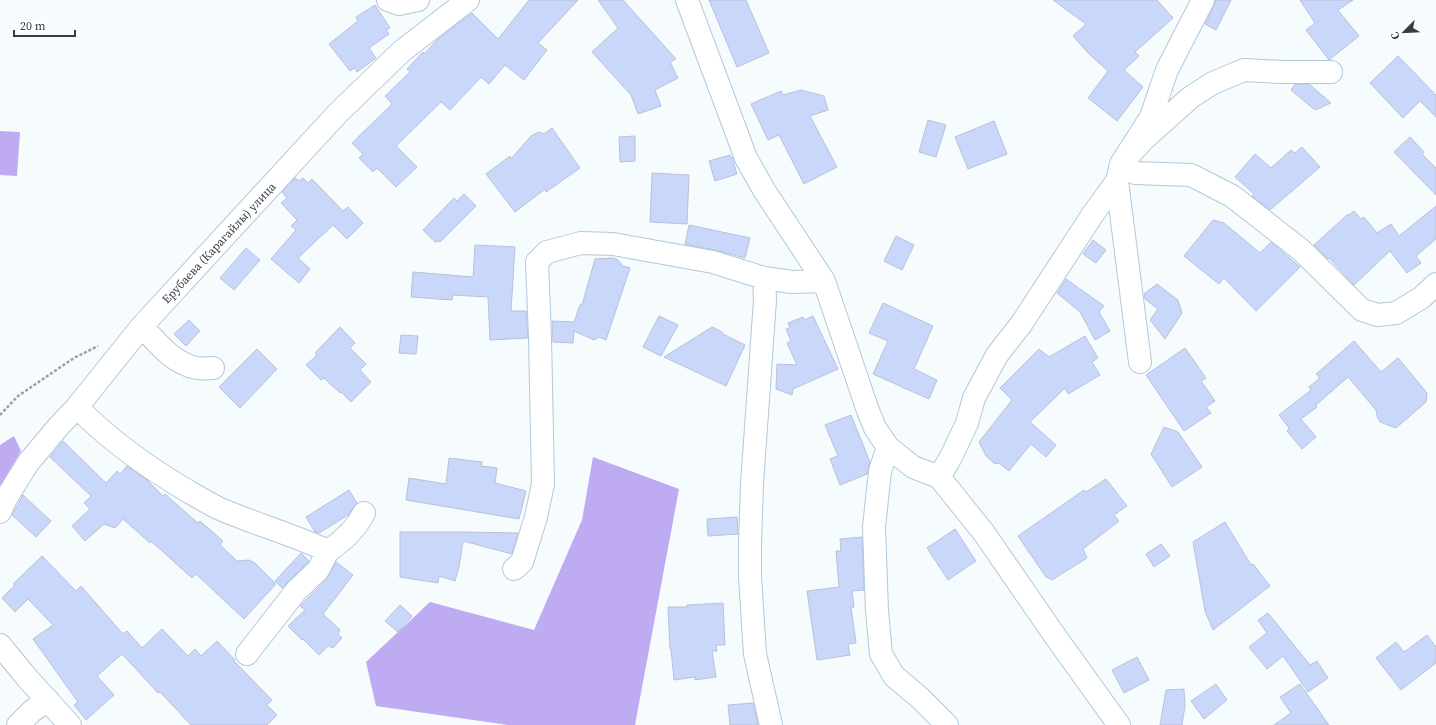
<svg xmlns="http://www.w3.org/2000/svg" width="1436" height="725" viewBox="0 0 1436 725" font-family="'Source Serif 4',serif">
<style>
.forest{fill:#beabf2}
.building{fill:#c9d7fa;stroke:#b8c1d8}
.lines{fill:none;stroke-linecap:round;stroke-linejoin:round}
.minor-casing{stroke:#b2c8d9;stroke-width:24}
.path{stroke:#99a0a5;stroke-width:2.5;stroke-dasharray:3 2;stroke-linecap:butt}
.minor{stroke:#fff;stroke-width:22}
.labels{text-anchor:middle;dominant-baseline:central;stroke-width:3;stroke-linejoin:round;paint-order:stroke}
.street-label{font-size:12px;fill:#353e45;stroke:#fff}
</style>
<rect width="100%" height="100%" fill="#f6fbfe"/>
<path class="forest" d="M0,131L20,132L17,176L0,175Z
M14,436L21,451L0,488V445Z
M593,457L679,489L635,725H508L376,706L366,662L430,602L534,630L582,520Z"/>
<path class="building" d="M529,0H578L538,43L547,50L524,80L505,65L489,84L481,77L450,110L441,102L396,146L417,167L396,187L377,168L373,172L359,158L363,154L352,143L392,104L385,96L410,72L407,69L423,52L424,54L437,40L472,13L498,39Z
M598,0H623L676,59L670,62L678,78L655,90L661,106L638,114L631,95L592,52L618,28Z
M709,0H746L769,53L737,67Z
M1053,0H1157L1173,18L1135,52L1139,56L1124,70L1143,87L1117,121L1088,98L1108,71L1089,54L1073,36L1086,24Z
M1215,0H1231L1216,30L1205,24L1214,6Z
M1300,0H1353L1338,10L1359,36L1329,60L1306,30L1315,23Z
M375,5L390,28L386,30L389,34L369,48L376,58L357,72L355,68L350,71L329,44L358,21L356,17Z
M1398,56L1436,95V117L1420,101L1403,118L1370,83Z
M1295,84H1309L1331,103L1315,110L1291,90Z
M801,90L824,96L828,110L810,116L837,167L804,184L779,135L768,140L751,104L781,91L783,95Z
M928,120L946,125L936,157L919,152Z
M994,121L1007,154L968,169L955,137Z
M552,128L580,168L546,192L545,189L515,212L486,174L510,156L511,159L531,136L539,132L544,134Z
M635,136V161L620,162L619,137Z
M1410,137L1424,152L1422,154L1436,168V195L1394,152Z
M1302,147L1320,167L1270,210L1252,196L1254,194L1235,177L1255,154L1271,168L1291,150L1295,153Z
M730,155L731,158L732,157L737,174L715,181L709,161Z
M652,173L689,175L687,224L650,222Z
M295,178L299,181L303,178L308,183L312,179L343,211L348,207L363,223L347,239L333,225L298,258L310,269L299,283L271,259L296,230L291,226L297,220L281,203L287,198L282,192Z
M464,194L476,206L441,241L435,242L423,230L454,198L457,201Z
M1436,206V239L1416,256L1421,263L1407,273L1390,251L1354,285L1329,258L1328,259L1314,245L1348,214L1349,215L1354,211L1361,219L1364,217L1377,233L1391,224L1399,236Z
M1213,220L1224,223L1260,253L1271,242L1300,267L1256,311L1224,278L1219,284L1184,256Z
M689,225L750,238L745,258L715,250L685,244Z
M896,236L914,245L902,270L884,261Z
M1093,240L1106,250L1096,263L1083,254Z
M475,245L515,247L511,311H526L528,338L490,340L488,297L453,295L452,300L411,297L413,272L473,277Z
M246,248L260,260L234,290L220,278Z
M612,258L617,259L623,266L630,268L606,340L599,337L594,340L574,331L573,343L553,342L552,321L574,322L580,305H582L595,259Z
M1066,279L1104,306L1099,312L1110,331L1095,340L1080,312L1057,293Z
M1157,284L1178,300L1182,313L1165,339L1150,320L1158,309L1145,299L1144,294Z
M883,303L933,326L914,369L937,380L929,399L873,374L888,341L869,333Z
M659,316L678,325L661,356L643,347Z
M813,316L838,369L793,389L792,395L776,389L777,364L797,365L787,343L791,341L786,329L790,328L788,323L803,317L804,320Z
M189,320L200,331L186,346L174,334Z
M340,327L355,343L350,348L366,364L360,370L371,382L351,402L341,392L340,393L324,378L321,380L306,365L317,355L315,353Z
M712,327L722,332L723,334L745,345L726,386L664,357Z
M401,335L418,336L416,354L399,353Z
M1085,336L1098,358L1092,362L1100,375L1068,394L1065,388L1030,422L1056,445L1046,457L1031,444L1009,471L999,463L995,464L986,456L979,442L1012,400L1000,388L1039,349L1049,357Z
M1354,341L1381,372L1398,358L1427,393L1426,402L1396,428L1380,422L1377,416L1376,410L1348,377L1316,405L1317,407L1301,419L1316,437L1302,449L1287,431L1289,428L1279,415L1311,390L1309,387L1320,378L1316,374Z
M1185,348L1206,378L1201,381L1215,401L1206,407L1211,413L1184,431L1146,375Z
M257,349L277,369L240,408L219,387Z
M851,415L870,462L867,474L840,485L830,459L838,456L825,425Z
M1164,427L1178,432L1202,467L1172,487L1151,454Z
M63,441L106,483L117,471L120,474L127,466L146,479L163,496L165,494L198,523L200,521L223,541L220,545L237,561L249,560L255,563L276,584L244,619L196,574L192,578L151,541L150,543L123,519L115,528L104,524L85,541L72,526L90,509L84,503L91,496L50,457Z
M449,458L482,462L481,466L497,468L495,483L526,491L519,519L406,500L409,478L446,484Z
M1106,479L1127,506L1114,515L1119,521L1083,549L1087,558L1052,580L1046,577L1018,536L1084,490L1086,492Z
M349,490L357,503L348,515L319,533L315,532L306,517Z
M23,495L51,521L36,537L12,515Z
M737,517L738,534L708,536L707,519Z
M1225,522L1251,565L1253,564L1270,586L1213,630L1205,611L1193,542Z
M955,529L976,561L948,580L927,548Z
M400,532H464L518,533L512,554L463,541L459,567L455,581L439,576L438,583L400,577Z
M862,537L864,590L852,591L854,607H851L856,643L848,644L850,655L817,660L807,591L839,587L836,551H841L840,539Z
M1161,544L1170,556L1154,567L1146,554Z
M301,553L309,561L282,588L275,581Z
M42,556L76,591L81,586L123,634L127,631L142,648L162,629L188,656L195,649L201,656L217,641L235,660L234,661L272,700L267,705L277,715L267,725H191L160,692L158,693L122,654L97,676L114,695L86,720L74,705L78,702L33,639L53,625L28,599L15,612L2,598L15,585L13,584Z
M336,562L353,575L323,614L340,630L338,634L342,638L333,648L328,646L319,655L303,639L302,640L288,626L305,610L300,606L327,579Z
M723,603L725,645H716L717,651H712L716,677L695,680V677L674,680L671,649H670L668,607H687V605Z
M400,605L412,616L398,632L385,621Z
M1268,613L1310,665L1317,661L1328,678L1308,692L1283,656L1267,669L1249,647L1267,633L1258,620Z
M1427,635L1436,647V663L1401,690L1376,658L1396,642L1404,652Z
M1137,657L1149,680L1124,693L1112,670Z
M1216,684L1227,700L1204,719L1191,701Z
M1300,684L1329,725H1274L1291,713L1280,697Z
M1184,689L1185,706L1182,725H1160L1166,690Z
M753,703L758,725H730L728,705Z"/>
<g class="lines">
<defs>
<path id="minor" d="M388,0L399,4L418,0
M687,0L746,158L764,190L824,281L867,408L875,428L888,447L913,467L939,477L984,533L1055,636L1119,725
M1203,0L1167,70L1151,117L1121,164L1135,173L1191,175L1232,196L1301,250L1362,310L1378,315L1396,313L1421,298L1436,284
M1117,181L1140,362
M764,278L765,300L752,484L750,544V577L755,654L771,725
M142,326C157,343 174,364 197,368C202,369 208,368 213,368
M77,407C110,441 150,469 191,493C200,498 208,503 218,508C254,524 292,534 328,551L318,570L296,591L247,654
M888,447L880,471L874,527L877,611L881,654L894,676L920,698L947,725
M939,477L951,457L967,423L974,398L997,355L1022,323L1093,214L1117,181L1121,164L1144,139L1191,97L1213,83L1244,70L1282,72H1331
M0,512L5,500L28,463L58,427L77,407L142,326L337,114L402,51L468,0
M328,551C343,541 356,529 364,513
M514,569L522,562L536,517L543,484L540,337L537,262L547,252L581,243L613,244L713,262L764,278L792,282L824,281
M0,645L28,679L70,725
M18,725L32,711L48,700"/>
</defs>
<use href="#minor" class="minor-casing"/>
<path class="path" d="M0,415L18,396L74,358L98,346"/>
<use href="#minor" class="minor"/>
</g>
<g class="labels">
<g class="street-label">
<text transform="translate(219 243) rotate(-47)">Ерубаева (Карагайлы) улица</text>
</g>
</g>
<g transform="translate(1404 32) rotate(246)" stroke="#ffffff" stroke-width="3" paint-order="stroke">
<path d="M0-3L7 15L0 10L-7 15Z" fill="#353e45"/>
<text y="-6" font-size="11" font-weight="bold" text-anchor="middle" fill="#353e45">С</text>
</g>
<path d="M14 30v6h61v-6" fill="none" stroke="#353e45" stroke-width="2"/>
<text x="20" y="30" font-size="12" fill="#353e45" stroke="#ffffff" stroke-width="3" paint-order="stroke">20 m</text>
</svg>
